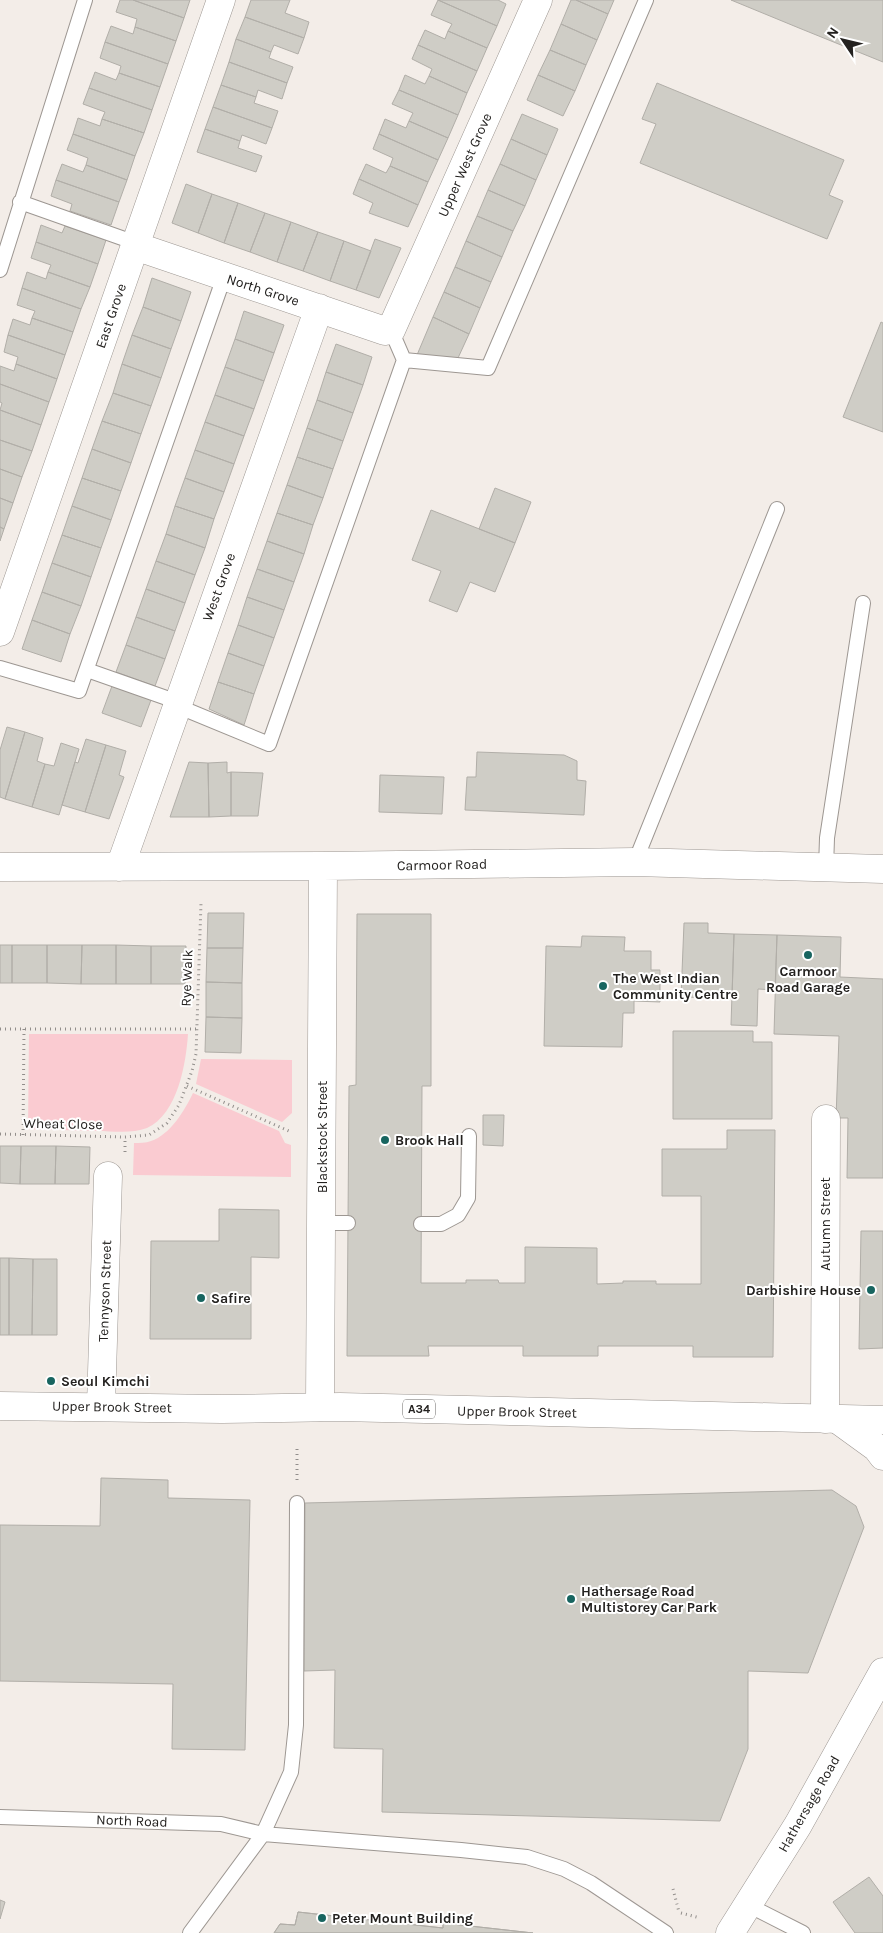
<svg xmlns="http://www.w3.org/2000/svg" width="883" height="1933" viewBox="0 0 883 1933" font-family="Karla,sans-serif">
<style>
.green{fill:#facbd1}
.building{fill:#cfcdc6;stroke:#b1aea8}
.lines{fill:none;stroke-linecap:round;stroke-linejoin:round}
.lane-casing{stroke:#9d9792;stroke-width:16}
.street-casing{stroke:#9d9792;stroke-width:29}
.secondary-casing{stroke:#9d9792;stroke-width:29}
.highway-casing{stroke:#9d9792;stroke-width:29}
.path{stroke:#928e8b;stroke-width:3;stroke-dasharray:1 4;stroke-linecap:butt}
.lane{stroke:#fff;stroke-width:14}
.street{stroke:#fff;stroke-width:28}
.secondary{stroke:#fff;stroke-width:28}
.highway{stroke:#fff;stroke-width:28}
.poi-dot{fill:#186560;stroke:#fff;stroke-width:2}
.labels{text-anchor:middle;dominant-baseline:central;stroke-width:4;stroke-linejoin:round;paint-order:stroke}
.shield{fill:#fff;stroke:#666463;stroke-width:1}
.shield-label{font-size:12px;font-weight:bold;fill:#242220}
.street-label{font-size:14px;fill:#242220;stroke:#fff}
.poi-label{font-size:14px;font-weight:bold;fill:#242220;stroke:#fff;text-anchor:start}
</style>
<rect width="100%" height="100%" fill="#f3ede8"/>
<path class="green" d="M29,1034H188C186,1063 178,1114 147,1128C132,1134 112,1131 97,1131C74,1130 51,1130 28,1129Z
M201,1059L292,1060V1113L282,1122L196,1084Z
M193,1093L279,1131L285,1143L291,1145V1177L133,1175L134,1143C139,1143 146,1143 151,1141C170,1135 185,1110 193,1093Z"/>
<path class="building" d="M120,0H133L184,18L176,41L135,27L137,19L116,12Z
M133,0H190L184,18Z
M251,0H290L285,13L309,22L304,38L245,17Z
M438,0L497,26L487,48L448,31L452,24L431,15Z
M438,0H498L506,4L497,26Z
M571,0H576L608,14L597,40L561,24Z
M576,0H614L608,14Z
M731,0H883V62L799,28Z
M245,17L304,38L298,54L274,45L271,52L236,39Z
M561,24L597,40L586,65L550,50Z
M111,26L133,34L135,27L176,41L168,64L105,42Z
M425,30L445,39L448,31L487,48L477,71L418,45Z
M236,39L271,52L269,58L293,67L287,83L229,62Z
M105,42L168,64L160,87L119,73L121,66L100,58Z
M418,45L477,71L467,93L429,76L432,69L412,59Z
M550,50L586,65L575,91L538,75Z
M229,62L287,83L282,99L258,90L256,97L221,85Z
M95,72L116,80L119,73L160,87L152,110L89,88Z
M405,75L425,84L429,76L467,93L458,115L399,90Z
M538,75L575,91L563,116L527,100Z
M657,83L844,160L829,195L843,201L827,239L640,163L656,124L642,119Z
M221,85L256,97L254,103L278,111L272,128L213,107Z
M89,88L152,110L144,133L102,119L105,112L83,104Z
M399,90L458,115L448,138L409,121L413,113L392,104Z
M213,107L272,128L266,144L242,135L240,141L205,129Z
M522,114L558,129L547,155L511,139Z
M78,118L100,126L102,119L144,133L135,156L73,134Z
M385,119L406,128L409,121L448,138L438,160L379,134Z
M205,129L240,141L238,148L262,156L256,172L197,152Z
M73,134L135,156L127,180L86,165L88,158L67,150Z
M379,134L438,160L428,182L390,166L393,158L373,149Z
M511,139L547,155L536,180L500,164Z
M62,164L83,172L86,165L127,180L119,202L56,180Z
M366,164L386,173L390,166L428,182L418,205L359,179Z
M500,164L536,180L525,206L488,190Z
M359,179L418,205L408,227L369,213L373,203L353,194Z
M56,180L119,202L111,225L70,211L72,204L51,196Z
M186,184L212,194L198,233L172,223Z
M488,190L525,206L513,231L477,216Z
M212,194L238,203L224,243L198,233Z
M238,203L265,213L250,252L224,243Z
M265,213L291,222L277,262L250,252Z
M477,216L513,231L502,257L466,241Z
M291,222L318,232L303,271L277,262Z
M41,225L62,233L65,226L106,240L98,264L36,242Z
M318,232L344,241L330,281L303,271Z
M375,239L401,248L379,298L356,290Z
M344,241L371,251L356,290L330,281Z
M466,241L502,257L491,282L455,267Z
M36,242L98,264L90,287L48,272L51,265L31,258Z
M455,267L491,282L480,308L444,292Z
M27,272L46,279L48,272L90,287L81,309L22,288Z
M152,278L191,292L181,321L143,307Z
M22,288L81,309L73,332L32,318L35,311L17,305Z
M444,292L480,308L469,334L433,317Z
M143,307L181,321L171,349L132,335Z
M244,311L284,325L274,353L235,339Z
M433,317L469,334L458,358L417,355Z
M32,318L73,332L65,355L8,335L13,319L30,325Z
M881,322L883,323V432L843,417Z
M8,335L65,355L57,379L16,364L18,357L4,352Z
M132,335L171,349L161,378L122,364Z
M235,339L274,353L264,381L225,367Z
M336,344L372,357L363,385L326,372Z
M16,364L57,379L49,402L0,384V366L14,371Z
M122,364L161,378L151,406L113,393Z
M225,367L264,381L254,409L215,395Z
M326,372L363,385L353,413L317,400Z
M0,384L49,402L41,425L0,410L2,403L0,402Z
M113,393L151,406L141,434L102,421Z
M215,395L254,409L244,436L205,422Z
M317,400L353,413L343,441L307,428Z
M0,410L41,425L32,451L0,440Z
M102,421L141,434L131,463L92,449Z
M205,422L244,436L234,464L195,450Z
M307,428L343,441L333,469L297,457Z
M0,440L32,451L22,477L0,469Z
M92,449L131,463L121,491L82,478Z
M195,450L234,464L224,492L185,478Z
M297,457L333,469L323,498L287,485Z
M0,469L22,477L13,503L0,498Z
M82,478L121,491L111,520L72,506Z
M185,478L224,492L214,519L175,506Z
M287,485L323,498L313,525L277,513Z
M495,488L531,502L515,543L479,529Z
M0,498L13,503L4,529L0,527Z
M72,506L111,520L101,548L62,535Z
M175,506L214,519L205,548L166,534Z
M431,510L515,543L495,592L470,582L457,612L429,601L441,571L412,560Z
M277,513L313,525L304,554L267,541Z
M0,527L4,529L0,541Z
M166,534L205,548L195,575L156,561Z
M62,535L101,548L91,577L52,563Z
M267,541L304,554L294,582L257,569Z
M156,561L195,575L185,603L146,589Z
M52,563L91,577L81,606L42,592Z
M257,569L294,582L284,610L247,597Z
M146,589L185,603L175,631L136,617Z
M42,592L81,606L70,634L32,620Z
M247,597L284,610L274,638L238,625Z
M136,617L175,631L165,659L126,645Z
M32,620L70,634L61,662L22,649Z
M238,625L274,638L264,666L228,653Z
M126,645L165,659L155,686L116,672Z
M228,653L264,666L254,694L218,682Z
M218,682L254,694L244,725L209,709Z
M112,686L151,700L141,727L102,713Z
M7,727L25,732L5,799L0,797V750Z
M25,732L43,738L37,761L45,764L32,807L5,799Z
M86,739L106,745L85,812L62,805L75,762L78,763Z
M61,743L79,749L59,815L32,807L45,764L54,766Z
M106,745L126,751L119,775L124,777L109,819L85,812Z
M477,752L564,755L577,761V780L586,781L584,815L465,810L467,777H476Z
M189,762L208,763L209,817H170Z
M227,762V773L231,772V816L209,817L208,763Z
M231,772L263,773L258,816H231Z
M380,775L444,777L442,814L379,812Z
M208,913H244L243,948H207Z
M357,914H431V1086H422L421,1283H466V1280H498L499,1283H525V1247L597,1248V1284L623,1283V1281H656V1284H701V1196H662V1149H727V1130H775L773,1357H693V1346H598V1356H523V1346H428L429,1356H347L349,1086L356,1085Z
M684,923H708V933L734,934L732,998L681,997Z
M734,934L777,935L775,990L758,989L757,1026L731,1025Z
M777,935L841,937L840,977L883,979V1178H847L848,1118H836L839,1036L774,1034Z
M582,936L625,937L624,951H651V970H660V1002L634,1001V1013H623L622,1047L544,1046L546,946L581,947Z
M0,945H12V983H0Z
M12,945H47V983H12Z
M47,945H82L81,984L47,983Z
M82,945H116V984H81Z
M116,945L151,946V984H116Z
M151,946H186L185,984H151Z
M207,948H243L242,983L206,982Z
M206,982L242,983V1018L206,1017Z
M206,1017L242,1018L241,1053L205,1052Z
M673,1031H753V1042H772V1119H673Z
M483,1115H504L503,1146L483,1145Z
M0,1146H21L20,1184L0,1183Z
M21,1146H56L55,1184H20Z
M56,1146L90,1147L89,1184H55Z
M219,1209L279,1210V1258L251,1257V1339H150L151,1241H219Z
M861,1231H883V1348L859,1349Z
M0,1258H9V1335H0Z
M9,1258L33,1259L32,1335H9Z
M33,1259H57V1335H32Z
M101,1478L168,1480V1498L250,1500L245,1750L172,1749L173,1684L0,1681V1525L100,1526Z
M832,1490L856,1506L864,1527L808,1673L748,1671V1749L720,1821L382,1812L383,1749L334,1748L335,1670L304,1671L305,1503Z
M869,1877L883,1896V1933H855L833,1902Z
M0,1900L5,1902L0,1919Z
M298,1912L443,1928V1923L533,1933H274L280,1924L295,1925Z
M298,1912L443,1928V1923L533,1933H274L280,1924L295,1925Z"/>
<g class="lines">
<defs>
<path id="lane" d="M20,202L136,243
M0,270L85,0
M391,330L404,360
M0,668L79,691L224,277
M87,670L178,702
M177,706L269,744L404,360L488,368L646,0
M635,862L777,509
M826,868L827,838L863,603
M321,1223H348
M421,1224H441L458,1215L468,1198L469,1136
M0,1817L221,1824L263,1834L461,1850L527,1857L564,1869L591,1883L666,1933
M748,1905L803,1933
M190,1933L263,1834L291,1772L296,1725L297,1503"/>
<path id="street" d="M135,246L385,331L391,330L538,0
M0,632L221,0
M0,867L323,866L635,862L883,869
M120,867L319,308
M101,1406L108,1176
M320,1407L323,866
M825,1419L826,1119"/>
<path id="secondary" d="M837,1419L877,1448L883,1456
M730,1933L798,1825L883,1672"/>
<path id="highway" d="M0,1406L222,1409L340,1407L883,1420"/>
</defs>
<use href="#lane" class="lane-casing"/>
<use href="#street" class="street-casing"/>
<use href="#secondary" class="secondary-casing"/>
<use href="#highway" class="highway-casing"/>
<path class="path" d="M0,1029H197
M187,1086L291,1132
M0,1134L125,1137
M23,1135L24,1029
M125,1152V1137L149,1135L167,1123L179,1105L192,1071L196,1054L201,903
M297,1480V1449
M673,1889L679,1912
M681,1913L700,1918"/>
<use href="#lane" class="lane"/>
<use href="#street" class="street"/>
<use href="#secondary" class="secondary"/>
<use href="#highway" class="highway"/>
</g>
<g class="poi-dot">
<circle cx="808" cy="955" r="5"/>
<circle cx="603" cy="986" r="5"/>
<circle cx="385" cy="1140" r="5"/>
<circle cx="871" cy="1290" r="5"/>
<circle cx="201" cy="1298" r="5"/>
<circle cx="51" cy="1381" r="5"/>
<circle cx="571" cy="1599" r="5"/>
<circle cx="322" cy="1918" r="5"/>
</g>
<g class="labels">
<rect class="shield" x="403" y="1399.5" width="32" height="19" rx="4"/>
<g class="shield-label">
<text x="419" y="1409">A34</text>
</g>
<g class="street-label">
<text transform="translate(465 165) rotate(-66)">Upper West Grove</text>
<text transform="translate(263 290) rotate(18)">North Grove</text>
<text transform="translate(111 316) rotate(-71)">East Grove</text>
<text transform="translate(219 587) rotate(-70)">West Grove</text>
<text transform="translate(442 865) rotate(-1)">Carmoor Road</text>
<text transform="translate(187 978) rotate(-88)">Rye Walk</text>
<text transform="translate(63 1124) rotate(1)">Wheat Close</text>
<text transform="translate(322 1137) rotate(-90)">Blackstock Street</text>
<text transform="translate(825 1224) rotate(-90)">Autumn Street</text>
<text transform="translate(105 1291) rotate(-88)">Tennyson Street</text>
<text transform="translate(112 1407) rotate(1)">Upper Brook Street</text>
<text transform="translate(517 1412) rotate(1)">Upper Brook Street</text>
<text transform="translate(809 1804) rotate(-60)">Hathersage Road</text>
<text transform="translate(132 1821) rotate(2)">North Road</text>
</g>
<g class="poi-label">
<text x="808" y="971" text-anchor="middle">Carmoor<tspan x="808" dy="16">Road Garage</tspan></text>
<text x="613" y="978">The West Indian<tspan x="613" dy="16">Community Centre</tspan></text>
<text x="395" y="1140">Brook Hall</text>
<text x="861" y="1290" text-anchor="end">Darbishire House</text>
<text x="211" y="1298">Safire</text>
<text x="61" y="1381">Seoul Kimchi</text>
<text x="581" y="1591">Hathersage Road<tspan x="581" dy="16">Multistorey Car Park</tspan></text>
<text x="332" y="1918">Peter Mount Building</text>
</g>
</g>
<g transform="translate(843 40) rotate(305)" stroke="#ffffff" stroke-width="4" paint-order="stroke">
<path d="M0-4L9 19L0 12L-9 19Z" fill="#242220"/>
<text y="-8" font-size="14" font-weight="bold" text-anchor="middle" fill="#242220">N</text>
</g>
</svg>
